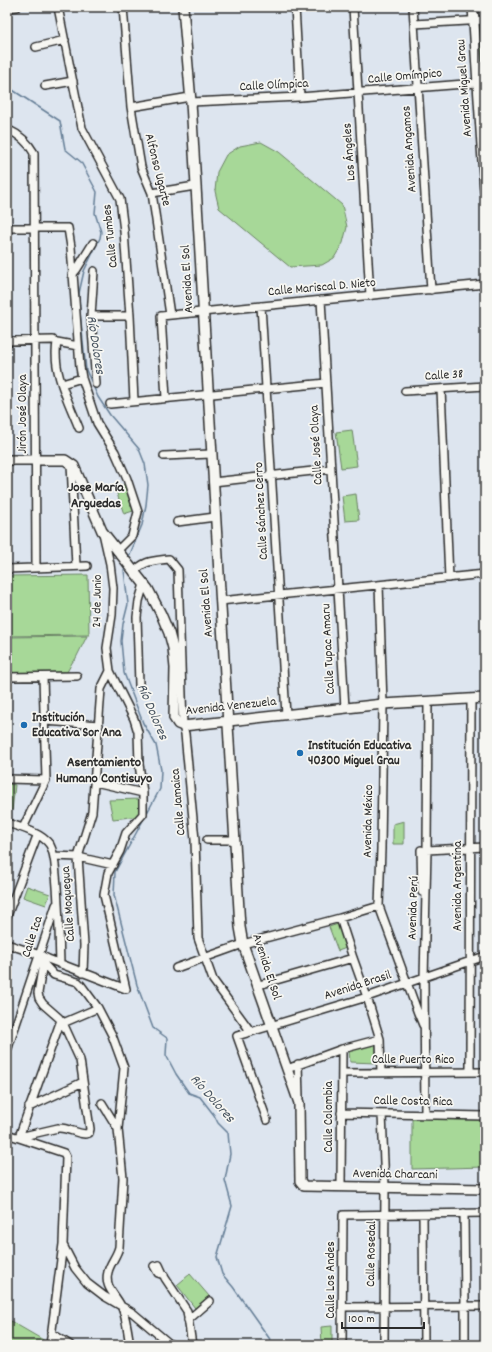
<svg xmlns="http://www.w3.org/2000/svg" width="492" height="1352" viewBox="0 0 492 1352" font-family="Dekko,sans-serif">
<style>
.green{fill:#a7d898;stroke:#698262}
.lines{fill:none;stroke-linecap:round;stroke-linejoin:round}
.stream{stroke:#657e96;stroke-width:1.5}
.street-casing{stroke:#2b2b2b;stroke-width:10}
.secondary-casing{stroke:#2b2b2b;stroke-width:12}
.street{stroke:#f6f6f2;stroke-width:7}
.secondary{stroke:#f6f6f2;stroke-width:9}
.poi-dot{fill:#1f6fb2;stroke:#f6f6f2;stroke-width:1.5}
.labels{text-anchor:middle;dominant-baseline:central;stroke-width:3.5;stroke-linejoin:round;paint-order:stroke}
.street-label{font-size:13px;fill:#2b2b2b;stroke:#f6f6f2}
.poi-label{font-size:13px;font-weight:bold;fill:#2b2b2b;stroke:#f6f6f2;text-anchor:start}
.water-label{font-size:14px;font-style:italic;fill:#485460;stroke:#f6f6f2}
.neighbourhood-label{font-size:14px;font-weight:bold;fill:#2b2b2b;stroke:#f6f6f2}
</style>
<rect width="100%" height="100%" fill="#dde5ef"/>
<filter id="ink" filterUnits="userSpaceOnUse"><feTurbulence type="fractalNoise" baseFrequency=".025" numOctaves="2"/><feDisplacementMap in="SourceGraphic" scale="8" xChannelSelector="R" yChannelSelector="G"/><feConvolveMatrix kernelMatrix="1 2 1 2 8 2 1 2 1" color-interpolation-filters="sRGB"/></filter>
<g filter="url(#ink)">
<path class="green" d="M477,26H483L485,54V105H483Z
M261,142L279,152L342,205L347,227L343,243L334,258L322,265L290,267L219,208L215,191L217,172L226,155L240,146Z
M352,430L357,466L341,468L336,432Z
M126,484L136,510L124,514L115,488Z
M356,494L359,520L345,521L342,496Z
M88,575L89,635L7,636V576Z
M87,636L75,660L73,661L67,672L7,674V637Z
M7,784L15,785L12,810H7Z
M140,799V816L113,819L109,800Z
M404,821V844H393V824Z
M27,886L50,894L46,905L23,897Z
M341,923L349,947L338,951L329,927Z
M376,1042V1063L350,1062L349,1050Z
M412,1115L485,1116V1167L412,1169Z
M190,1274L209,1296L195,1308L177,1285Z
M7,1319L45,1341L44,1345H7Z
M332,1326V1345H322L321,1327Z"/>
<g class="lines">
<path class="stream" d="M7,85L8,87L60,121L65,149L81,162L97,192L95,213L101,232L100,238L84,271L79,293L80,312L86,370L98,397L110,415L139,449L145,464L148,485L146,505L142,525L128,559
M125,567L124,570L128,604L123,624L121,641L124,673L143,723L156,745L161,770L160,789L115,872L114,895L137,985L153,1028L167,1038L166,1055L176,1074L189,1093L200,1097L214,1115L218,1123L228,1133L230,1154L225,1180L232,1206L217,1257L222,1274L233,1287L274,1345"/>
<defs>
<path id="street" d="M58,7L82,128L120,199L124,231L130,316L134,401
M123,7L131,107L141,167L152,193L170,315
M295,7L300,97
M353,7L370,296
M413,7L431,290
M7,8L17,7
M414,24L485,20
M36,47L65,40
M45,86L73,81
M191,102L300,97L477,83
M131,107L190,97
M7,129C18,134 28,142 34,153L36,567
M152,193L195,186
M7,228H68L71,247L80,367L82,378L97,423L115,452L127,479L138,512L132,536L117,551
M94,271L91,316L96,384
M72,275L77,269L93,243
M321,300L345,708
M261,306L286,715
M91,316H130
M7,341L53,340
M78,346L57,342C52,372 68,400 79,428
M62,384L82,378
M441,389L449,578
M405,391L485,386
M166,398L161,316L485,284
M110,404L326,383
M164,456L211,454
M71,464L76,566
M213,482L331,469
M177,522L215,517
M103,533L110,564L113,588L112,615L107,648L110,671L134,719L138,732L139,764L143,793V814L126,833L120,851L108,873L104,895L126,989
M7,569L87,566
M134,573C143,560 155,561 169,559L178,570L183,726L185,734L195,840L198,938L213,980L251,1032
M379,585L383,704L381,849L379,906L418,1013L423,1025
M220,601L485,574
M7,677L77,676
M139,685L137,617L139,601L144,584
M45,721L99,725
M7,779L46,780
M95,782L143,793
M7,823C20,827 42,833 50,845C55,854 55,866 56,875C59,905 59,934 60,964
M23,828L46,780L43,677
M207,840H235
M421,850L422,892
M427,850L485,847
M54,856L78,857L113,865
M7,916L37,836
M340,918L353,958L367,997L380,1039L381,1072
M7,944L40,955L48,959L126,989
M43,963L54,975L78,982L81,985L98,1008L112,1035L124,1068L118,1129L123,1178L119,1247C117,1256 110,1263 108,1272C104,1287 115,1294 121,1306C126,1314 128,1335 130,1345
M176,968L243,944L340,918L379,906
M83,973L84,945L78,857L92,812L101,689L110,671
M259,985L353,958
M63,1023L98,1008
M7,1051L56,905
M298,1064L299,1097
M287,1069L342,1049L380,1039
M470,1072L471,699
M342,1073L485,1072
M102,1103L118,1129
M29,1107L83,1082
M341,1113L485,1116
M382,1114L385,1187L384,1345
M425,1115L424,978L427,850L428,701
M267,1120L237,1036L367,997L485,956
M7,1134L64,1153L66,1157L63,1244L50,1345
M19,1137L58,1128C69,1127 81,1137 89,1133L90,1129L80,1060L63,1023L59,1018L43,1004L39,998L38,993L43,963L40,955
M19,1137L61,1020
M341,1186L342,1049
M464,1213L465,1306V1345
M423,1214L424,1345
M63,1245L75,1268L87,1283L104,1296L133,1313L171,1345
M159,1265L165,1278L187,1311L192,1345
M154,1266L158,1273L164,1275
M343,1307L485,1306
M188,1320L210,1301
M51,1333L70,1345
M342,1345L343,1215L485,1213"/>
<path id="secondary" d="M183,7L191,102L240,927L243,944L299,1103L300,1181L304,1186L485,1189
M473,7L485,192
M7,460H65L74,466L102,531L148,589L161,614L169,633L173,648L175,668L174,718L178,724L183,726L383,704L485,698"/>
</defs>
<use href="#street" class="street-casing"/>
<use href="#secondary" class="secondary-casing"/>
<use href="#street" class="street"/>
<use href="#secondary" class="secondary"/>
</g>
</g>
<g class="poi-dot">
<circle cx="24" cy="725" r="4"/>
<circle cx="300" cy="753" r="4"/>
</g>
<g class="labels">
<g class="street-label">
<text transform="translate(405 77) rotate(-5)">Calle Omímpico</text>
<text transform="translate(274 86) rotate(-3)">Calle Olímpica</text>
<text transform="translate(465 88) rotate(-94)">Avenida Miguel Grau</text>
<text transform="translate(410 149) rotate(-94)">Avenida Angamos</text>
<text transform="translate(350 152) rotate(-94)">Los Ángeles</text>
<text transform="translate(157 170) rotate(76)">Alfonso Ugarte</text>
<text transform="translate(111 236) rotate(-96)">Calle Tumbes</text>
<text transform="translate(188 279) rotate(-93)">Avenida El Sol</text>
<text transform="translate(322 288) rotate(-5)">Calle Mariscal D. Nieto</text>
<text transform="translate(444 376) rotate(-4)">Calle 38</text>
<text transform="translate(23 414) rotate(-90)">Jirón José Olaya</text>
<text transform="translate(317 445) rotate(-93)">Calle José Olaya</text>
<text transform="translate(262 511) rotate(-93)">Calle Sánchez Cerro</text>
<text transform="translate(98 601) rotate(-89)">24 de Junio</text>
<text transform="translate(207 603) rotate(-94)">Avenida El Sol</text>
<text transform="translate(329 649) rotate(-93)">Calle Tupac Amaru</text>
<text transform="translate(231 707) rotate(-6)">Avenida Venezuela</text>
<text transform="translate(179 802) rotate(-95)">Calle Jamaica</text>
<text transform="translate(369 821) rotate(-89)">Avenida México</text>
<text transform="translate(458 886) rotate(-90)">Avenida Argentina</text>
<text transform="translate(69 904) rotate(-94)">Calle Moquegua</text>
<text transform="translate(414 908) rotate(-88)">Avenida Perú</text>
<text transform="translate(33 937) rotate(-72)">Calle Ica</text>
<text transform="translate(266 967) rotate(72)">Avenida El Sol</text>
<text transform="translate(358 986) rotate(-18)">Avenida Brasil</text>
<text x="413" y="1060">Calle Puerto Rico</text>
<text transform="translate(413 1102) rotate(1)">Calle Costa Rica</text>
<text transform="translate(329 1117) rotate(-90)">Calle Colombia</text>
<text transform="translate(395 1175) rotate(1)">Avenida Charcani</text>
<text transform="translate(372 1254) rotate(-89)">Calle Rosedal</text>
<text transform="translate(331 1280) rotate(-90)">Calle Los Andes</text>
</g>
<g class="poi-label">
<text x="32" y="718">Institución<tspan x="32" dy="15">Educativa Sor Ana</tspan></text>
<text x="308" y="746">Institución Educativa<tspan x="308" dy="15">40300 Miguel Grau</tspan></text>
</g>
<g class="water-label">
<text transform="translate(95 345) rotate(81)">Río Dolores</text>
<text transform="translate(152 712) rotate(67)">Río Dolores</text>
<text transform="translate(212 1099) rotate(48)">Río Dolores</text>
</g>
<g class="neighbourhood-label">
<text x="96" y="488">Jose María<tspan x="96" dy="16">Arguedas</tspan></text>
<text x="104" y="763">Asentamiento<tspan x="104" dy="16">Humano Contisuyo</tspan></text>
</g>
</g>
<rect width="492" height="1352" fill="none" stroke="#f6f6f2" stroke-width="24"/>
<rect x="12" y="12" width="468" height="1328" fill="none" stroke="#2b2b2b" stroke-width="1.5" filter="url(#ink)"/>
<path d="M342 1322v6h82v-6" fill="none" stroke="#2b2b2b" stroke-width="2"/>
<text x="348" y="1322" font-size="12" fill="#2b2b2b" stroke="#f6f6f2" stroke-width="3" paint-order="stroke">100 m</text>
</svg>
